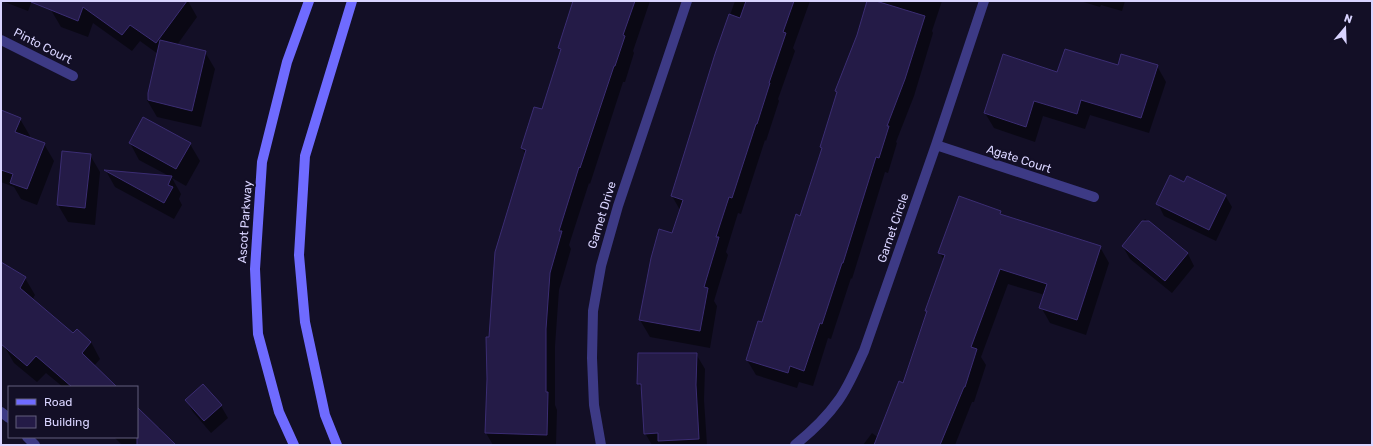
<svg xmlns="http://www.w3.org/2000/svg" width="1373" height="446" viewBox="0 0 1373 446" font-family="Rubik,sans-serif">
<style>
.shadow{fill:#0007}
.building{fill:#241b47;stroke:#3b2d73}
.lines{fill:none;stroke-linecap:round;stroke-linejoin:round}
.minor{stroke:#3d3a85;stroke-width:10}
.secondary{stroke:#6f6bff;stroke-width:10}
.labels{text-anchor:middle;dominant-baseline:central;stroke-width:4;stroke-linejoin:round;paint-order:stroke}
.street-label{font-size:12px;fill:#d9d4ff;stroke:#130f26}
</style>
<rect width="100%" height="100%" fill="#130f26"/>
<path class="shadow" d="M2,1H32L28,11Z
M44,1H188L197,17L177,45L205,52L215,69L201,127L157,117L147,100L158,54L140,41L132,51L93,23L88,37L61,27L51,10Z
M577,1H650L633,51L634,53L625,82H623L590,184L589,183L569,245L571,249L559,290L555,346V405L557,410L556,445H493L486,433L526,155L522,148L542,110L561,52L559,48Z
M735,1H810L793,48L795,51L778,99L779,101L766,141L765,140L741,214L738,213L726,252L728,255L714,301L717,306L710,348L650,337L640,320L673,234L680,210L672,196L716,55Z
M868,1H942L932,31L933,33L914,96L896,142L897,143L888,173L885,172L852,279L851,278L831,339L828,338L813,386L799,382L797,388L756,375L747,360L763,324L801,217L822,149L821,147L838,94L836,91L858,36Z
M1080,1H1125L1122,11L1101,5L1100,7Z
M1118,66H1157L1166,82L1149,133L1090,115L1085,129L1043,116L1035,142L994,128L985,113L1058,73Z
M1,111L20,119L30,136L29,138L44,144L54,161L37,205L21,199L14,187L1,182Z
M130,143L190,144L200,161L186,186L172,178L181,194L179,199L182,205L174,219L115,187L106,171L171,177L139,160Z
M90,155L100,172L95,225L68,222L58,205Z
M1184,183L1225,195L1232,207L1216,241L1164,216L1158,204Z
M1000,212L1002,215L1100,247L1109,263L1086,335L1050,323L1041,307L1045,295L1008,284L981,357L986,365L974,402H972L955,445H910L904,384L928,314L926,310L944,261L940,253Z
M1145,219L1188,254L1194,266L1172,293L1130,259L1123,247Z
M1,263L25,278L35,295L32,300L74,335L91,342L100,359L94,366L115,387H63L46,373L37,382L14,363L4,346L1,337Z
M696,354L705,369L704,400L707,445H652L645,433L642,390L638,383Z
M203,385L221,406L228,418L211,433L193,412L186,400Z
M137,408L158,428L159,427L173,445H122L114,437H137Z
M872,433L888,445H863Z"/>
<path class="building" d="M31,1H187L156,43L130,25L122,35L83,7L78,21L31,2Z
M573,1H635L623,35L625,36L615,66H614L580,168L579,167L559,231H562L550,273L546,329V392H548L547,435L485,433L487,379L486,337H489L495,252L526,150L521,148L534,107L542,109L561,49L558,48Z
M746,1H794L783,32L786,33L769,83H770L757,124H756L732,198L729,197L716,237H719L704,287L708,288L700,331L639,320L651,258L659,229L672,233L683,200L671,196L715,54L729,14L740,18Z
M867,1H876L925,16L905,79L887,126H889L879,158L876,157L843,263H842L822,324L820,323L804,371L790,366L788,373L746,360L758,321L762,322L796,214L800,216L822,148L820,147L837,92L835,91L857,35Z
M160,40L206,51L192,111L148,100V93Z
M1065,49L1118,65L1121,54L1158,65L1141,118L1081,100L1077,114L1034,101L1026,127L984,113L1003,54L1057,72Z
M1,110L21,118L15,132L45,143L27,189L10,183L13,174L1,170Z
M143,117L191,143L176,169L129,143Z
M62,151L91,154L85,208L57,205Z
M104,170L172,176L168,185L173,187L164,203Z
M1170,175L1184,182L1187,176L1226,195L1209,230L1156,204Z
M959,196L1001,211L1000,214L1101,246L1077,320L1039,308L1047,284L1000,269L971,347L977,349L965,387H964L940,445H874L899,381L903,383L927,311H925L945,255L938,253Z
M1142,221H1149L1188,253L1165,281L1122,246Z
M1,262L26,277L20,288L73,333L77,329L91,342L82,353L117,387H72L36,356L27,366L1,344Z
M638,353H697L696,385L699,439L658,441V433L644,434L641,384H637Z
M203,384L222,405L204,421L185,400Z
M137,407L176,445H137Z"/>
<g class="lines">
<path class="minor" d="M1,40L73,76
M936,145L1094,197
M1,412L9,418
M27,437L35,445
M601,445L594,405L592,358L593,311L601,266L618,206L687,1
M795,445C811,432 826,418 838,401C849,386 856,368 864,351L936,145L984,1"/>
<path class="secondary" d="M294,445L279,412L258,334L255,269L262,162L287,62L309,1
M337,445L325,415L305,322L299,255L305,156L352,1"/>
</g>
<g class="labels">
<g class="street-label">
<text transform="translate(43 46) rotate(27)">Pinto Court</text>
<text transform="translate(1019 159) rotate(18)">Agate Court</text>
<text transform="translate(602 215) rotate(-73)">Garnet Drive</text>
<text transform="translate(245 222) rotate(-86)">Ascot Parkway</text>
<text transform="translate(893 228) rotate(-71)">Garnet Circle</text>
</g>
</g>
<rect width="1373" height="446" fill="none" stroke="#d9d4ff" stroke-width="4"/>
<rect x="8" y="386" width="130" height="52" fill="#130f26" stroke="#625e7d"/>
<rect x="16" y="399" width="20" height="6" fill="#6f6bff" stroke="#625e7d"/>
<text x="44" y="406" font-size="12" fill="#d9d4ff">Road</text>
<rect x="16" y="416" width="20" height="12" fill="#241b47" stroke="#625e7d"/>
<text x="44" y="426" font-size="12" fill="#d9d4ff">Building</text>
<g transform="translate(1345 28) rotate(19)" stroke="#130f26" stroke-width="3" paint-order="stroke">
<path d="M0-3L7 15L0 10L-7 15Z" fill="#d9d4ff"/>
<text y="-6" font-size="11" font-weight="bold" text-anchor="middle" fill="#d9d4ff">N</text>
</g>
</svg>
